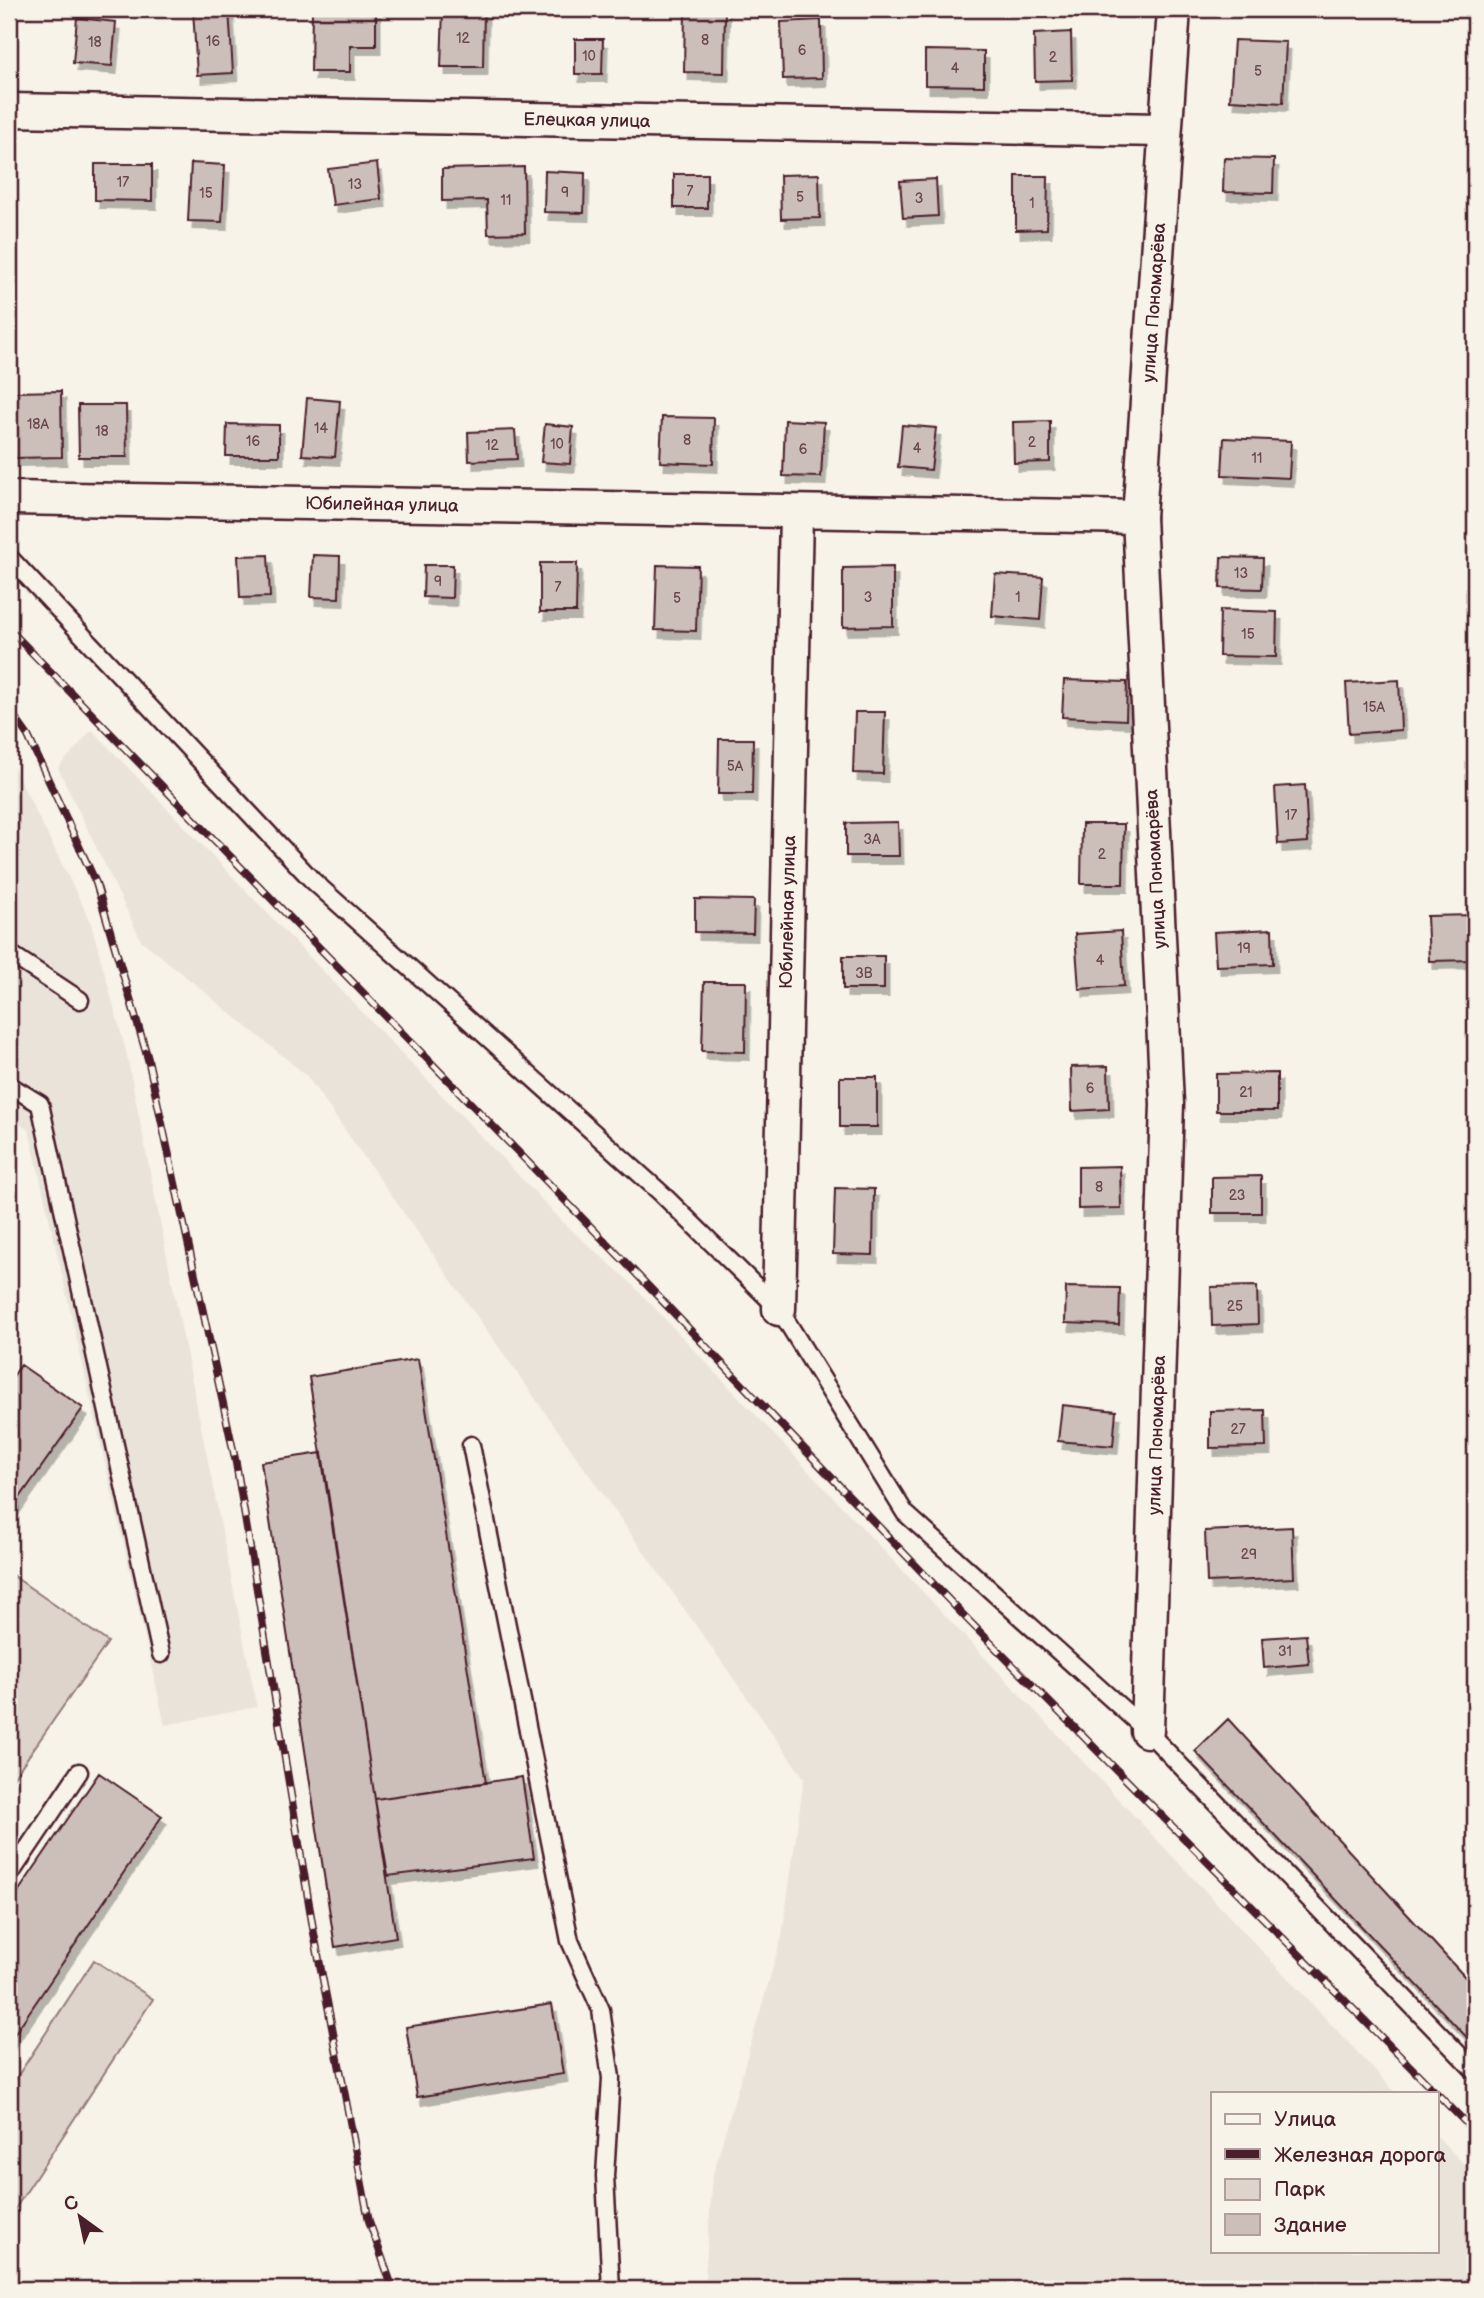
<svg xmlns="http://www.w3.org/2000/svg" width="1484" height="2298" viewBox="0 0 1484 2298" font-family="'Balsamiq Sans',sans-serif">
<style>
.built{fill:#eae3da}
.green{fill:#ded4cc;stroke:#947a7c;stroke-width:2}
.building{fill:#ccbfb9;stroke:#4a1f2b;stroke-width:2;filter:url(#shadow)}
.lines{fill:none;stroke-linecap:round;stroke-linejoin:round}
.lane-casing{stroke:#4a1f2b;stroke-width:21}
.street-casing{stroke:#4a1f2b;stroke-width:37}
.lane{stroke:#f7f3e8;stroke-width:16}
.street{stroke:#f7f3e8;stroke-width:32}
.rail-casing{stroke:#4a1f2b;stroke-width:8}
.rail{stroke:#f7f3e8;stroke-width:5;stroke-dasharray:16;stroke-linecap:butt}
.labels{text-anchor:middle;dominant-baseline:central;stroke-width:5;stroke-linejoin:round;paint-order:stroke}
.number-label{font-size:14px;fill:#6a474e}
.street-label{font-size:18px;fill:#4a1f2b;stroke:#f7f3e8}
</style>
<defs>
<filter id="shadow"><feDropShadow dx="4.5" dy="8" stdDeviation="0" flood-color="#0004"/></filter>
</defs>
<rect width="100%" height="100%" fill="#f7f3e8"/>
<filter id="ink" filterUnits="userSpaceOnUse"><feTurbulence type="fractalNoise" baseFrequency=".0143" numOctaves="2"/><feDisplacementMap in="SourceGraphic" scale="14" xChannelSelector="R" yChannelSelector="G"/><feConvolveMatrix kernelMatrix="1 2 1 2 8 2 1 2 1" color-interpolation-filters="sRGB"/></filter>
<g filter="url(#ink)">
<path class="built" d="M92,730L566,1225L630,1282L1396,2093H1213V2251H1437V2136L1475,2176V2289H704L713,2174L782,1936L804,1778L306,1075L141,940L58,768Z
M9,758L90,920L126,1051L257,1707L165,1725L29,1130L9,1117Z"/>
<path class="green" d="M9,1573L108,1642L9,1784Z
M94,1960L153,1999L11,2215L9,2089Z"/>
<path class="building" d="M193,9H229L233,73L197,75Z
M312,9H376V46H350V72H311Z
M443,9H484L483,67H441Z
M685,9H725L724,73L684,72Z
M77,18L116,22L112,66L73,63Z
M821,20L822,78L783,79L781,22Z
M1071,32L1072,80L1035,81L1034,34Z
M575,39H603L602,74H575Z
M1234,40L1286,42L1283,103L1230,100Z
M925,50L984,51V86L925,85Z
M1224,158L1274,159L1273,193L1223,192Z
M191,163L225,165L222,222L188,221Z
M377,163L381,199L333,205L328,169Z
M95,164H152V201L95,200Z
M524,167L525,233L488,234L487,200L442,201V169Z
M545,171L585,173L584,213L544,212Z
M674,174H707V208H674Z
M819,174L820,218L781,219L780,175Z
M1016,176H1048L1047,229L1016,230Z
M936,179L938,216L903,218L900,181Z
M61,391L62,457L15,458L14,392Z
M307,398L340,401L335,457L302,455Z
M78,405H126L127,457H79Z
M662,417L714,418L713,464L660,462Z
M785,420L824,422L821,477L783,476Z
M1050,421V462L1014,463L1013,422Z
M227,424L279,425V456H226Z
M545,424L573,427L570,464L541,462Z
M902,425L936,428L931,470L898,467Z
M515,430L517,459L469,461L468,432Z
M1224,438L1291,441L1289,478L1222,475Z
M268,555L270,597L240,598L238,556Z
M313,555L340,556L339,598L311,597Z
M1221,557L1263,558L1262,589L1220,588Z
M540,563H577L576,612H540Z
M424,565H453L452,598L423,597Z
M657,565L698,566L696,631L655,630Z
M893,567V626L843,627V568Z
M995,574L1043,577L1040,620L992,616Z
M1220,610L1277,612L1276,657L1219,656Z
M1064,680L1127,682L1126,720L1062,717Z
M1399,680L1401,730L1349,734L1346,683Z
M855,712H885L883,774L853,773Z
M719,739H753L752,794H718Z
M1305,785L1308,842L1278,844L1275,787Z
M898,822L899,856H846V823Z
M1082,824H1124L1123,884H1081Z
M695,899L754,900L753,933L695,932Z
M1475,915V960L1429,961L1427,916Z
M1272,929L1273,964L1216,966L1214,932Z
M1121,931L1124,986L1079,989L1075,934Z
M843,956H884V989H843Z
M704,982H746L745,1052L702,1051Z
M1469,996H1475V1031H1468Z
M1108,1066L1109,1109L1072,1111L1071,1067Z
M1277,1073V1111H1216V1074Z
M840,1077H877V1127H840Z
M1120,1166L1121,1208L1078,1209V1167Z
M1261,1176V1213H1212V1177Z
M835,1188L874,1189L873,1255L833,1254Z
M1257,1286L1258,1324L1212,1326L1211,1287Z
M1066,1287L1120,1288L1119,1325L1065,1323Z
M418,1359L486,1783L375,1799L309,1377Z
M21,1365L83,1408L9,1513V1382Z
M1062,1405L1116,1411L1113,1446L1058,1441Z
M1265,1410L1266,1447L1210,1448V1411Z
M322,1453L396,1937L335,1947L261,1462Z
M1292,1527L1294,1578L1207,1582L1205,1531Z
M1306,1635L1309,1664L1264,1668L1262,1638Z
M1228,1719L1475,1988V2046L1195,1751Z
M99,1773L162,1816L9,2042V1905Z
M522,1777L534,1858L388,1876L375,1799Z
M552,2004L563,2074L417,2097L406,2027Z"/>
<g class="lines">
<defs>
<path id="lane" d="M9,557L312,880L661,1193L779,1309L905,1513L1147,1731L1475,2071
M9,953L80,1000
M9,1085L40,1104L161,1654
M471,1445L570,1941L601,2010L611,2078L605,2176L611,2289
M9,1876L79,1772"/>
<g id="street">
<path id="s1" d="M9,110L1163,130"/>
<path id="s2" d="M9,498L1139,517"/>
<path id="s3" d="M779,1309L796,514"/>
<path id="s4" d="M1147,1731L1167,1104L1139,517L1174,9"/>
</g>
</defs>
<use href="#lane" class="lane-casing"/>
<use href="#street" class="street-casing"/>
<use href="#lane" class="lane"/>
<use href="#street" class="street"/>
<defs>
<path id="rail" d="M9,629L625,1262L969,1621L1475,2132
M9,709L28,736L96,883L148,1059L236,1463L313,1928L369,2221L393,2289"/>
</defs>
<use href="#rail" class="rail-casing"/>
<use href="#rail" class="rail"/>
</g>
</g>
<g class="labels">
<g class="number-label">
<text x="463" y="38">12</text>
<text x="705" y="40">8</text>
<text x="213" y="41">16</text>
<text x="95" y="42">18</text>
<text x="802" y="50">6</text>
<text x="589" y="56">10</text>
<text x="1053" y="57">2</text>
<text x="955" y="68">4</text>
<text x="1258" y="71">5</text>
<text x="123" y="182">17</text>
<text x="355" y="184">13</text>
<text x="690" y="191">7</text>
<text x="565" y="192">9</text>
<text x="206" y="193">15</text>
<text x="800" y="197">5</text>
<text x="919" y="198">3</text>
<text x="506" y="200">11</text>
<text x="1032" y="203">1</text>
<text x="38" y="424">18А</text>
<text x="321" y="428">14</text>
<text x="102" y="431">18</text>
<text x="687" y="440">8</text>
<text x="253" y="441">16</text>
<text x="1032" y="442">2</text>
<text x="557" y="444">10</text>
<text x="492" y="445">12</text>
<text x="917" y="448">4</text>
<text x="803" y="449">6</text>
<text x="1257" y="458">11</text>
<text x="1241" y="573">13</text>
<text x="438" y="581">9</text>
<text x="558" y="587">7</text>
<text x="868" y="597">3</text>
<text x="1018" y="597">1</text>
<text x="677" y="598">5</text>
<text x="1248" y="634">15</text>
<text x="1374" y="707">15А</text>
<text x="735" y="766">5А</text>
<text x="1291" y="815">17</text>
<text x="872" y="839">3А</text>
<text x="1102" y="854">2</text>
<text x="1244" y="948">19</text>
<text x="1100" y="960">4</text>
<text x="864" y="973">3В</text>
<text x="1090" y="1088">6</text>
<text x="1246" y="1092">21</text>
<text x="1099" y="1187">8</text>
<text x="1237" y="1195">23</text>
<text x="1235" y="1306">25</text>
<text x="1238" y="1429">27</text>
<text x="1249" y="1554">29</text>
<text x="1285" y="1651">31</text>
</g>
<g class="street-label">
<text stroke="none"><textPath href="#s1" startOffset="578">Елецкая улица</textPath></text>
<text stroke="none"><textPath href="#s4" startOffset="1430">улица Пономарёва</textPath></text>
<text stroke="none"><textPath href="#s2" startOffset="373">Юбилейная улица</textPath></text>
<text transform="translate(1156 869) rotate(-93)">улица Пономарёва</text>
<text stroke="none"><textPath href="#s3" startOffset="397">Юбилейная улица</textPath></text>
<text stroke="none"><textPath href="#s4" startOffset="296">улица Пономарёва</textPath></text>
</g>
</g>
<rect width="1484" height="2298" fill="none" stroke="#f7f3e8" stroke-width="35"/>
<rect x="18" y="18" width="1449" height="2263" fill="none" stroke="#4a1f2b" stroke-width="2.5" filter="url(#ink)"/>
<rect x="1211" y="2092" width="228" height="161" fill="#f7f3e8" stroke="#b29e9c" stroke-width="2"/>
<rect x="1225" y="2114" width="35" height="10" fill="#f7f3e8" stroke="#b29e9c" stroke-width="2"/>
<text x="1274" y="2126" font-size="21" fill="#4a1f2b">Улица</text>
<rect x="1225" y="2149" width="35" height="10" fill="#4a1f2b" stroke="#b29e9c" stroke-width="2"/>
<text x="1274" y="2162" font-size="21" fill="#4a1f2b">Железная дорога</text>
<rect x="1225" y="2179" width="35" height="21" fill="#ded4cc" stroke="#b29e9c" stroke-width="2"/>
<text x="1274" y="2196" font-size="21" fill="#4a1f2b">Парк</text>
<rect x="1225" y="2214" width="35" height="21" fill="#ccbfb9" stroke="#b29e9c" stroke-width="2"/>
<text x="1274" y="2232" font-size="21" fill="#4a1f2b">Здание</text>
<g transform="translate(80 2217) rotate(327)" stroke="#f7f3e8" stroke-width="5" paint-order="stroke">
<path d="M0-5L12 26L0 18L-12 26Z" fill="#4a1f2b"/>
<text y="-10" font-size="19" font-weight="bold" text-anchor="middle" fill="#4a1f2b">С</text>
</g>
</svg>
